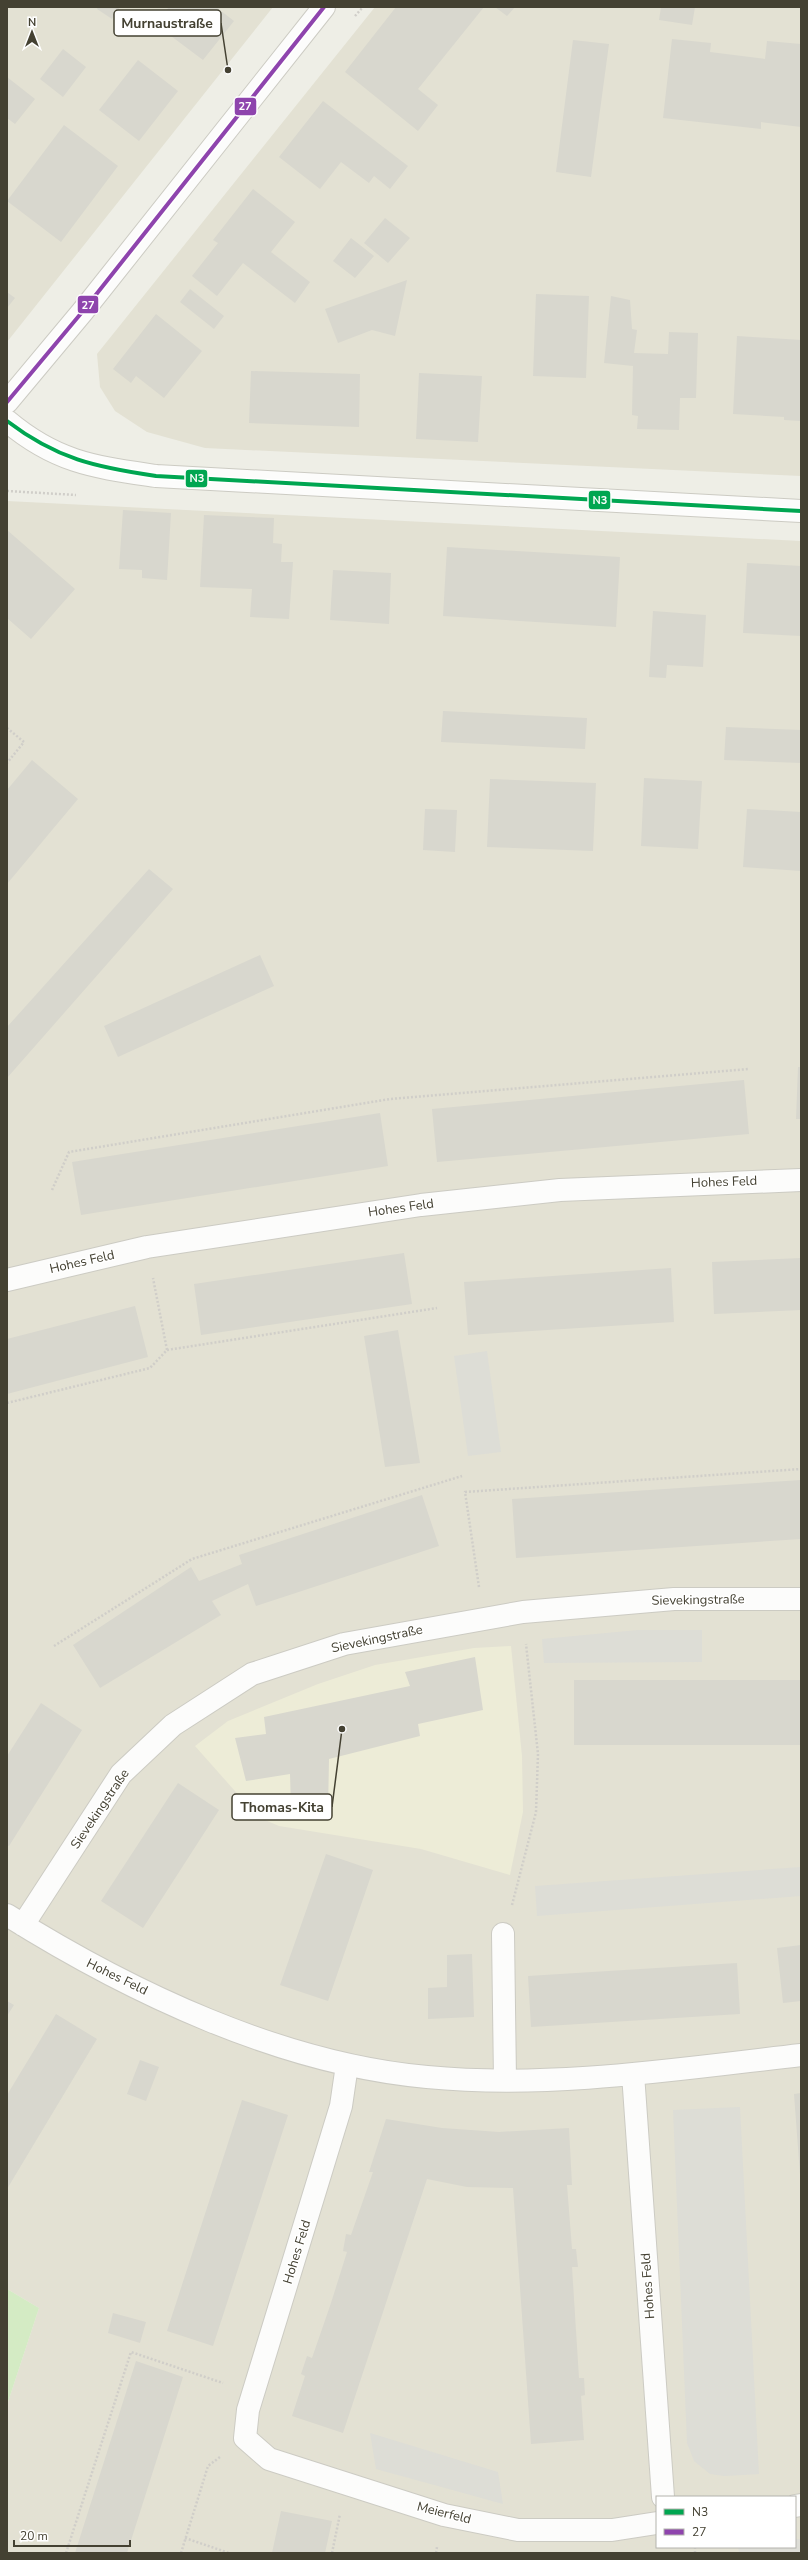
<svg xmlns="http://www.w3.org/2000/svg" width="808" height="2560" viewBox="0 0 808 2560" font-family="'Nunito Sans',sans-serif">
<style>
.residential{fill:#e3e1d3;fill-rule:evenodd}
.education{fill:#edecd7}
.green{fill:#d4ebc4}
.parking{fill:#ddddd6}
.building{fill:#d8d7ce}
.lines{fill:none;stroke-linecap:round;stroke-linejoin:round}
.service-casing{stroke:#cccbc3;stroke-width:24}
.minor-casing{stroke:#cccbc3;stroke-width:24}
.tertiary-casing{stroke:#cccbc3;stroke-width:24}
.path{stroke:#d0cec9;stroke-width:2.5;stroke-dasharray:2 2;stroke-linecap:butt}
.service{stroke:#fcfcfb;stroke-width:22}
.minor{stroke:#fcfcfb;stroke-width:22}
.tertiary{stroke:#fcfcfb;stroke-width:22}
.bus-1-casing{stroke:#fff;stroke-width:7}
.bus-2-casing{stroke:#fff;stroke-width:7}
.bus-1{stroke:#00a651;stroke-width:4}
.bus-2{stroke:#8e44ad;stroke-width:4}
.labels{text-anchor:middle;dominant-baseline:central;stroke-width:3;stroke-linejoin:round;paint-order:stroke}
.street-label{font-size:13px;fill:#444132;stroke:#fff}
.leader{fill:none;stroke:#444132;stroke-width:1.5}
.callout-dot{fill:#444132;stroke:#fff;stroke-width:1.5}
.callout{fill:#fff;stroke:#444132;stroke-width:1.5}
.callout-label{font-size:14px;text-anchor:middle;font-weight:bold;fill:#444132}
.line-badge{stroke:#fff;stroke-width:1.5}
.badge-label{font-size:11px;text-anchor:middle;font-weight:bold;fill:#fff}
</style>
<rect width="100%" height="100%" fill="#eeeee6"/>
<path class="residential" d="M7,7H273L7,342Z
M375,7H801V476L205,448L147,432L115,411L100,387L97,354Z
M7,501L801,541V2553H7V2405L39,2308L7,2289ZM657,2497H795V2547H657Z"/>
<path class="education" d="M511,1646L522,1756L523,1812L510,1875L421,1849L279,1826L258,1817L195,1746L228,1721L318,1684L375,1665L474,1648Z"/>
<path class="green" d="M7,2289L39,2308L7,2405Z"/>
<path class="parking" d="M487,1351L501,1452L468,1456L454,1356Z
M638,1630H702V1662L544,1663L542,1639Z
M801,1867V1896L537,1916L535,1886Z
M740,2107L759,2474L724,2476L710,2474L694,2461L687,2443L673,2110Z
M370,2433L498,2472L503,2504L376,2469Z
M795,2539H801V2553H739L738,2547H795Z"/>
<path class="building" d="M98,7H120L112,19L97,9Z
M169,7H216L234,21L203,60L155,24Z
M396,7H484L418,89L438,105L418,131L345,72Z
M495,7H515L507,16Z
M661,7H695L692,25L659,20Z
M672,39L711,43L710,52L765,59L767,41L801,44V127L761,122V129L663,118Z
M573,40L609,44L591,177L556,172Z
M63,49L86,67L63,97L40,79Z
M138,60L178,91L139,141L99,110Z
M7,77L35,99L15,124L7,118Z
M323,101L408,166L390,189L374,176L369,183L341,162L320,189L279,157Z
M64,125L118,166L61,242L7,201Z
M253,189L295,222L271,252L310,282L295,303L243,263L217,296L192,276L218,243L213,240Z
M385,218L410,238L388,263L364,243Z
M351,238L374,256L355,278L333,261Z
M407,280L395,336L372,330L338,343L325,309Z
M190,289L224,316L214,329L180,302Z
M7,292L15,298L7,308Z
M536,294L589,296L586,378L533,376Z
M611,296L630,300L632,329L637,330L634,353L668,354L669,332L698,333L696,398H680L679,430L637,429L638,416L632,415L633,366L604,363Z
M156,314L202,351L164,398L136,376L131,383L113,369Z
M737,336L801,340V421L784,420V417L733,414Z
M251,371L360,374L359,427L249,423Z
M419,373L482,376L478,442L416,439Z
M123,510L171,513L167,580L142,578V570L119,569Z
M204,515L274,518L273,543L282,544L281,562H293L289,619L250,617L252,589L200,587Z
M7,530L75,589L31,639L7,618Z
M447,547L620,557L616,627L443,616Z
M747,563L801,566V636L743,633Z
M333,570L391,573L389,624L330,620Z
M653,611L706,615L703,667L667,665L666,678L649,677Z
M443,711L587,718L585,749L441,742Z
M726,727L801,730V763L724,760Z
M32,760L78,799L7,884V790Z
M644,778L702,781L698,849L641,846Z
M490,779L596,783L593,851L487,847Z
M425,809L457,810L455,852L423,850Z
M747,809L801,812V871L743,867Z
M149,869L173,889L7,1078V1027Z
M260,955L274,986L118,1057L104,1026Z
M798,1067H801V1119H796Z
M744,1080L749,1134L437,1162L432,1109Z
M380,1113L388,1166L81,1215L72,1162Z
M404,1253L412,1304L201,1335L194,1284Z
M801,1258V1310L714,1314L712,1262Z
M671,1268L674,1322L468,1335L464,1282Z
M135,1306L148,1357L7,1394V1339Z
M398,1330L420,1463L385,1467L364,1336Z
M801,1480V1539L516,1558L512,1499Z
M422,1495L439,1546L256,1606L248,1584L212,1601L221,1615L100,1688L73,1645L191,1567L199,1581L242,1564L239,1555Z
M475,1657L483,1710L418,1724L420,1736L329,1759L328,1811L291,1808L290,1774L246,1781L235,1738L266,1734L264,1717L410,1686L405,1672Z
M574,1680H801V1745H574Z
M41,1703L82,1730L9,1846L7,1845V1756Z
M178,1783L219,1810L143,1928L101,1901Z
M326,1854L373,1870L328,2001L280,1985Z
M801,1945V2001L783,2003L777,1948Z
M472,1954L474,2017L428,2019V1988L447,1987V1955Z
M737,1963L740,2014L531,2027L528,1976Z
M7,2001L14,2005L7,2016Z
M56,2014L97,2039L7,2189V2095Z
M140,2060L159,2067L146,2101L127,2094Z
M801,2093V2175H800L794,2094Z
M242,2100L288,2115L213,2346L167,2331Z
M386,2119L442,2128L499,2132L569,2128L572,2185H567L572,2249H576L578,2267H572L579,2378H584L585,2395L581,2396L584,2440L531,2444L513,2188L467,2187L427,2179L343,2433L292,2416L305,2376L301,2374L307,2356L312,2358L331,2303L347,2252L343,2251L346,2234L351,2235L373,2172H369Z
M113,2313L146,2322L140,2343L108,2333Z
M136,2361L183,2377L127,2553H75Z
M281,2511L332,2521L325,2553H272Z"/>
<g class="lines">
<defs>
<path id="service" d="M503,1934L505,2080"/>
<path id="minor" d="M7,421C57,463 95,467 156,476L801,511
M7,1280L147,1247L421,1205L560,1190L801,1180
M7,1915C130,1992 281,2064 427,2077C550,2089 679,2069 801,2055
M23,1925L121,1774L173,1725L252,1674L344,1644L523,1612L674,1599H801
M347,2065L341,2106L248,2410L245,2438L269,2459L444,2515L518,2530H612L657,2523
M633,2074L663,2497
M795,2506L801,2505"/>
<path id="tertiary" d="M7,402L83,311L324,7"/>
</defs>
<use href="#service" class="service-casing"/>
<use href="#minor" class="minor-casing"/>
<use href="#tertiary" class="tertiary-casing"/>
<path class="path" d="M355,16L363,7
M7,491L76,495
M7,728L24,742L7,763
M52,1190L69,1152L390,1099L749,1069
M167,1350L437,1308
M7,1403L150,1368L167,1350L153,1278
M479,1587L465,1492L801,1469
M54,1646L192,1559L462,1476
M512,1905L536,1812L538,1754L526,1644
M185,2538L229,2553
M695,2547V2553
M66,2553L131,2352L223,2383
M181,2553L208,2466L220,2457
M332,2553L340,2514
M436,2553L437,2547"/>
<use href="#service" class="service"/>
<use href="#minor" class="minor"/>
<use href="#tertiary" class="tertiary"/>
<defs>
<path id="bus-1" d="M7,421C57,459 95,467 156,476L801,511"/>
<path id="bus-2" d="M7,402L83,311L324,7"/>
</defs>
<use href="#bus-1" class="bus-1-casing"/>
<use href="#bus-2" class="bus-2-casing"/>
<use href="#bus-1" class="bus-1"/>
<use href="#bus-2" class="bus-2"/>
</g>
<g class="labels">
<g class="street-label">
<text transform="translate(724 1182) rotate(-2)">Hohes Feld</text>
<text transform="translate(401 1208) rotate(-8)">Hohes Feld</text>
<text transform="translate(82 1262) rotate(-13)">Hohes Feld</text>
<text transform="translate(698 1600) rotate(-1)">Sievekingstraße</text>
<text transform="translate(377 1639) rotate(-12)">Sievekingstraße</text>
<text transform="translate(100 1809) rotate(-56)">Sievekingstraße</text>
<text transform="translate(117 1977) rotate(26)">Hohes Feld</text>
<text transform="translate(297 2252) rotate(-73)">Hohes Feld</text>
<text transform="translate(648 2286) rotate(-94)">Hohes Feld</text>
<text transform="translate(444 2513) rotate(14)">Meierfeld</text>
</g>
</g>
<path class="leader" d="M228 70L221 23M342 1729L332 1807"/>
<g class="callout-dot">
<circle cx="228" cy="70" r="4"/>
<circle cx="342" cy="1729" r="4"/>
</g>
<g class="callout">
<rect x="114" y="10" width="107" height="26" rx="4"/>
<rect x="232" y="1794" width="100" height="26" rx="4"/>
</g>
<g class="callout-label">
<text x="167" y="28">Murnaustraße</text>
<text x="282" y="1812">Thomas-Kita</text>
</g>
<g class="line-badge">
<rect x="234" y="97" width="23" height="19" rx="4" fill="#8e44ad"/>
<rect x="77" y="295" width="22" height="19" rx="4" fill="#8e44ad"/>
<rect x="185" y="469" width="23" height="19" rx="4" fill="#00a651"/>
<rect x="588" y="490" width="23" height="20" rx="4" fill="#00a651"/>
</g>
<g class="badge-label">
<text x="245" y="110">27</text>
<text x="88" y="309">27</text>
<text x="197" y="482">N3</text>
<text x="600" y="504">N3</text>
</g>
<rect width="808" height="2560" fill="none" stroke="#444132" stroke-width="16"/>
<rect x="656" y="2496" width="140" height="52" fill="#ffffff" stroke="#b4b3ad"/>
<rect x="664" y="2509" width="20" height="6" fill="#00a651" stroke="#b4b3ad"/>
<text x="692" y="2516" font-size="12" fill="#444132">N3</text>
<rect x="664" y="2529" width="20" height="6" fill="#8e44ad" stroke="#b4b3ad"/>
<text x="692" y="2536" font-size="12" fill="#444132">27</text>
<g transform="translate(32 32)" stroke="#ffffff" stroke-width="3" paint-order="stroke">
<path d="M0-3L7 15L0 10L-7 15Z" fill="#444132"/>
<text y="-6" font-size="11" font-weight="bold" text-anchor="middle" fill="#444132">N</text>
</g>
<path d="M14 2540v6h116v-6" fill="none" stroke="#444132" stroke-width="2"/>
<text x="20" y="2540" font-size="12" fill="#444132" stroke="#ffffff" stroke-width="3" paint-order="stroke">20 m</text>
</svg>
